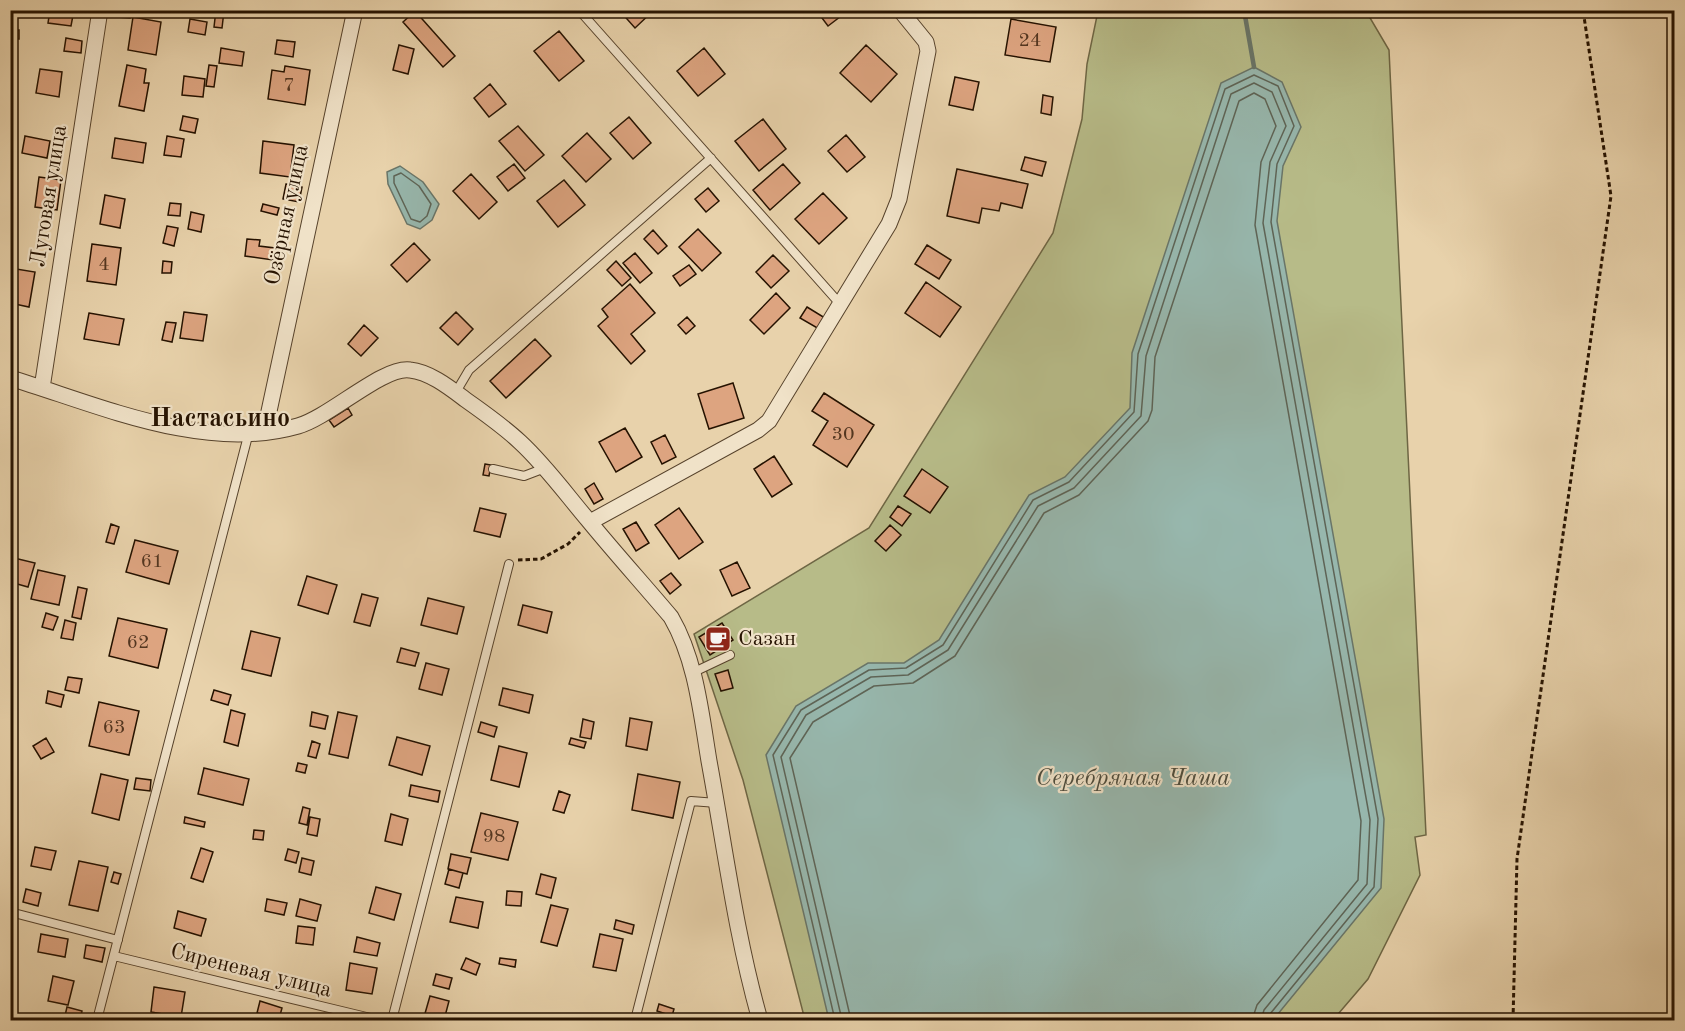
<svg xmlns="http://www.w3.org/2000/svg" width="1685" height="1031" viewBox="0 0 1685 1031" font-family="'Old Standard TT',serif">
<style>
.green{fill:#b7bb88;stroke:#6e6644;stroke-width:1.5}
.water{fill:#97b7ad;stroke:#697568;stroke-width:1.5}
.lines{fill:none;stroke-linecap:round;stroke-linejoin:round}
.shore{stroke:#5e6456;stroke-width:1.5}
.stream{stroke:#697568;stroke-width:4.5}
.building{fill:#dda480;stroke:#251200;stroke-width:1.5}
.service-casing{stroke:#56422b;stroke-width:10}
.minor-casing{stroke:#56422b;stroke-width:17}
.path{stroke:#251200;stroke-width:3;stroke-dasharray:4.5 3;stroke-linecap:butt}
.service{stroke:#f0e2c8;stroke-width:8}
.minor{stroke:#f0e2c8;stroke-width:15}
.labels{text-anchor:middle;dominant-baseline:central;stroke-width:4.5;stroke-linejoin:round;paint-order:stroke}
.number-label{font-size:20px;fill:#533620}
.street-label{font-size:22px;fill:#251200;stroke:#f0e2c8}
.poi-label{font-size:22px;fill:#251200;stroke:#f0e2c8;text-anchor:start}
.water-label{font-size:24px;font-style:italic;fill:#4d4c3d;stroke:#f0e2c8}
.quarter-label{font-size:26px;font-weight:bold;fill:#251200;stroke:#f0e2c8}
</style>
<rect width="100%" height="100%" fill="#e8d2ab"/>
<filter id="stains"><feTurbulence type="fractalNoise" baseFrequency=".00333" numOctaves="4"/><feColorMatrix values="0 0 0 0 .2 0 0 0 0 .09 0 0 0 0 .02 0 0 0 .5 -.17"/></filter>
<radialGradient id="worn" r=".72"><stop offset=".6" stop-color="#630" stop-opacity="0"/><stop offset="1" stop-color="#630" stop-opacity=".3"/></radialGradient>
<path class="green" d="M1098,11H1366L1389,50L1426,835L1415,837L1420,875L1368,979L1333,1020H805L743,780L694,634L869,528L1053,233L1082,119L1087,64Z"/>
<path class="water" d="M1254,67L1282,82L1301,127L1283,166L1277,221L1384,819L1381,888L1273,1020H829L766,755L796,706L868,663H904L939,640L1029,495L1065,477L1130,408L1132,353L1221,83Z
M400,166L423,182L439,204L432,220L420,229L407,224L388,184L387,172Z"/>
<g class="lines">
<path class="shore" d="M401,173L419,186L431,204L427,216L420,222L411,219L394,183V176Z
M835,1020L773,755L801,710L869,670L906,668L943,645L1033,500L1069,482L1134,412L1138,354L1225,89L1254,75L1278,86L1294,126L1277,164L1271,222L1378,819L1374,887L1270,1014L1269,1020
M842,1020L781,757L806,715L871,677L908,675L948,650L1038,506L1074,488L1141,416L1146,356L1231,94L1254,83L1272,92L1286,126L1270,162L1263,223L1370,820L1367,884L1264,1010L1261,1020
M851,1020L790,758L813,722L874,686L913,683L955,656L1044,513L1079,495L1148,421L1152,410L1155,357L1239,101L1254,93L1265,99L1276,126L1261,162L1255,225L1361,821L1358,880L1257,1005L1252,1020"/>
<path class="stream" d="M1244,10L1254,67"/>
</g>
<path class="building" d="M50,10H74L71,26L48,23Z
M118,10H130V18L117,17Z
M216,10L224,11L222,28L214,27Z
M619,10H654L635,28Z
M816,10H849L828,26Z
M415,11L455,56L443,67L403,22Z
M133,17L161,22L156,55L128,50Z
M190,19L207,22L205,35L188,32Z
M1011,19L1056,27L1050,62L1005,55Z
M10,30H19V39H10Z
M559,31L584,61L559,81L534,51Z
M66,38L82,41L81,53L64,51Z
M277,40L295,42L293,57L275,54Z
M399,45L414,49L408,74L393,70Z
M866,45L897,74L871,102L840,73Z
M221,48L244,52L242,66L219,63Z
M704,48L725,74L698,96L677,71Z
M127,65L146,69L144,83H149L144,111L119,106Z
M209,65L217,66L214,87L206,86Z
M285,66L310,70L305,105L268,99L272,70L284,72Z
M40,69L62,72L59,97L36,93Z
M184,76L205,79L203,97L182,95Z
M955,77L979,82L973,110L949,105Z
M490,84L506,104L489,117L474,98Z
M1043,95L1053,97L1051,115L1041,113Z
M183,116L198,119L195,133L180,130Z
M629,117L651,143L633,159L610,133Z
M763,119L786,149L759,171L735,141Z
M518,126L544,155L525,171L499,141Z
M587,133L611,159L586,182L562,156Z
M846,135L865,157L847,172L828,151Z
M25,136L50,141L47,158L22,153Z
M167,136L184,139L181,157L164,155Z
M115,138L146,143L143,163L112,158Z
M263,141L294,145L290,177L260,173Z
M1025,157L1046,162L1042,176L1021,170Z
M514,164L525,178L508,191L497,177Z
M783,164L800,183L770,210L753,190Z
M957,169L1028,184L1022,208L1001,203L999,211L982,208L979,223L947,216Z
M471,174L497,202L479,219L453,191Z
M39,177L61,180L57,210L35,207Z
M564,180L585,205L558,227L537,201Z
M286,184L302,187L299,202L283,199Z
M708,188L719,201L706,212L695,199Z
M823,193L847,218L819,244L795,219Z
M105,195L125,199L120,228L100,224Z
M170,203L181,204L180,216L168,215Z
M263,204L279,208L277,215L261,211Z
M191,212L204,215L201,232L188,229Z
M167,226L178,228L174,246L163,243Z
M698,229L721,253L702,271L679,247Z
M653,230L667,246L658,254L644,239Z
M247,239L260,240L259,246L275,248L273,260L245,256Z
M414,243L430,260L407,282L391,265Z
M92,244L121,248L116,285L87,281Z
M927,245L951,260L939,279L915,264Z
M635,253L652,273L640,283L623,263Z
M773,255L789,271L771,288L756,272Z
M163,261L172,262L171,273H162Z
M616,261L631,278L622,286L607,270Z
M689,265L696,274L680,286L673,276Z
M10,268L35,272L29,307L10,303Z
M926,282L961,307L940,337L905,313Z
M630,284L655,313L631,334L645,351L631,364L598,326L608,317L602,309Z
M776,293L790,308L764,334L750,320Z
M807,307L825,318L819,329L800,318Z
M184,312L207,315L203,341L180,338Z
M456,312L473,329L458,345L440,328Z
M89,313L124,319L119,345L84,339Z
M687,317L695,326L686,334L678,325Z
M166,322L176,323L172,342L162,340Z
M364,325L378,338L361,356L348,344Z
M535,339L551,356L506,398L490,381Z
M733,383L744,418L709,429L698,394Z
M824,393L874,425L847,467L813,445L828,421L812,411Z
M348,408L352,415L334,427L329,420Z
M625,428L642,457L616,472L599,442Z
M665,435L676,457L662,464L651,442Z
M774,456L792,484L772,497L754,469Z
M485,464L491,465L489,476L483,475Z
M922,469L948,487L930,513L904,496Z
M594,483L603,499L594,504L585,489Z
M898,506L911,514L902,526L890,517Z
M480,508L506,514L500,537L474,531Z
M679,508L703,542L679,559L655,525Z
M636,522L649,543L636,551L623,529Z
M111,524L119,527L114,544L106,542Z
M890,525L901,535L886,551L875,541Z
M135,540L178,551L169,584L126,572Z
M10,557L35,563L28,587L10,582Z
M737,562L750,588L732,596L720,570Z
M38,570L65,576L59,605L31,599Z
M671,573L681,585L670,594L660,581Z
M307,576L337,585L328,614L298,605Z
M78,587L87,589L81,619L72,617Z
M362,594L378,598L370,626L354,622Z
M428,598L464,607L457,634L421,625Z
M523,605L552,612L547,633L518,625Z
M46,613L58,617L53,630L42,627Z
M118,618L167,629L158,668L109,656Z
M65,620L76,623L73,640L61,638Z
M722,623L733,640L710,655L699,637Z
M251,631L280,638L271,676L242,669Z
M401,648L419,653L415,666L397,662Z
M426,663L449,669L442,695L419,689Z
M728,670L733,688L721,691L715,674Z
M68,677L82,679L79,693L65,690Z
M503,688L533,695L529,713L499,705Z
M214,690L231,695L228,705L211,700Z
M48,691L64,695L61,707L46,703Z
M99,702L139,711L129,755L89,746Z
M231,710L245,714L238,746L224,742Z
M312,712L328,716L325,729L310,726Z
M338,712L357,716L348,758L329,754Z
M630,718L652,722L647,750L626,746Z
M583,719L594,722L591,739L580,737Z
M481,722L497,727L494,737L478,732Z
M397,737L430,746L422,775L389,765Z
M46,738L54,752L41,759L33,746Z
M571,738L586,742L584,748L569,744Z
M312,741L320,744L316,758L308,756Z
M499,746L527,753L519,787L491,780Z
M298,763L307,765L305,773L296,771Z
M204,768L249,779L243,805L198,794Z
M101,774L128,780L119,820L92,813Z
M638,774L680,782L673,818L632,810Z
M136,778L151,780L150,791L134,789Z
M411,785L440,791L438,802L409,796Z
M559,791L570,795L564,813L553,810Z
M303,807L310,809L307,825L299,823Z
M481,813L518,822L508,860L471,852Z
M391,814L408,819L402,845L385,841Z
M185,817L205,822L204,827L184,823Z
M310,817L320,819L317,836L307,834Z
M254,830L264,831L263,840L253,839Z
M35,847L56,851L51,870L31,866Z
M201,848L213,852L203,882L191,878Z
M288,849L299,852L296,863L285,860Z
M451,854L471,858L467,874L448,869Z
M302,858L314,861L311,875L299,872Z
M79,861L108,867L98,911L69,905Z
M449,869L463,873L459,888L445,884Z
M114,872L121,874L118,884L111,882Z
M541,874L556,878L551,898L536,894Z
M376,887L401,894L394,920L369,913Z
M26,889L41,893L38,906L23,902Z
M507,891L522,892L521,906L506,905Z
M456,897L483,902L478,928L450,922Z
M267,899L287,903L284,915L265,911Z
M300,899L321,905L317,921L296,916Z
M551,905L568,909L557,946L541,942Z
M178,911L206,919L201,936L174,928Z
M616,920L634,925L632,934L614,929Z
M298,926L315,928L313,945L296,943Z
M41,934L68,939L65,957L38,952Z
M600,934L623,939L616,971L593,967Z
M357,937L380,943L377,956L354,952Z
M86,945L105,948L102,962L84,958Z
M466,958L480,964L476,975L461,969Z
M500,958L516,960L515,967L499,964Z
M350,963L377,968L372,994L346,990Z
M436,974L452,978L449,989L433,985Z
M53,976L74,981L68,1005L48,1001Z
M154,987L185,992L181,1017L151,1012Z
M430,996L449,1001L444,1020L424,1017Z
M260,1001L282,1008L279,1019L257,1013Z
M659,1004L674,1009L672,1016L657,1011Z
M67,1007L82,1011L80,1020H64Z
M317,1014L348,1020H316Z"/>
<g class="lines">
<defs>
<path id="service" d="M579,10L841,305
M456,392L469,370L711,158
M493,469L524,476L545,468
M692,673L730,655
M10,912L118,940
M114,956L379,1020
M97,1020L249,432
M392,1020L509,564
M635,1020L691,801L717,803"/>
<path id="minor" d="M10,378C99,405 204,453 298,426C330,417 383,366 410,370C430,372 450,388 466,400C484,413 503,426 520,442C545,465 566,494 588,520C615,553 644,585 671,617C696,660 701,713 709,761C725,848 736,936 760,1020
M42,388L100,10
M265,430L355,10
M590,522L758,430L769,421L889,224L899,199L928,51L926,42L900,10"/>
</defs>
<use href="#service" class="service-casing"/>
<use href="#minor" class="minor-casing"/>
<path class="path" d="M518,560L541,559L568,544L580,532
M1513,1020L1517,859L1611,196L1583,10"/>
<use href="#service" class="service"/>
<use href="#minor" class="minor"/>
</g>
<defs>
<symbol id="cafe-square" viewBox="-11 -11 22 22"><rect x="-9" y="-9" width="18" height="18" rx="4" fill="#8f2418" stroke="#f0e2c8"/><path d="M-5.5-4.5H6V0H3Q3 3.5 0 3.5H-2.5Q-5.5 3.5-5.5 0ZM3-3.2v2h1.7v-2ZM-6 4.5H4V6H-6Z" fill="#fff"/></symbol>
</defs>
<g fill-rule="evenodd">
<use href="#cafe-square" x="703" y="624" width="30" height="30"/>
</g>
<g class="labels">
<g class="number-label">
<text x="1030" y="41">24</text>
<text x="289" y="86">7</text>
<text x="104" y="265">4</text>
<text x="843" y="435">30</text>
<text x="152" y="562">61</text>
<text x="138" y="643">62</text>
<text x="114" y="728">63</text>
<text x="494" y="837">98</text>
</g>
<g class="street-label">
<text transform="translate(49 196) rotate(-81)">Луговая улица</text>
<text transform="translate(287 215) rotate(-78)">Озёрная улица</text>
<text transform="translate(251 971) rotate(14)">Сиреневая улица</text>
</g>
<g class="poi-label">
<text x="738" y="639">Сазан</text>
</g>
<g class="water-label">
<text x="1133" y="779">Серебряная Чаша</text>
</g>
<g class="quarter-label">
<text x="220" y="419">Настасьино</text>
</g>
</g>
<rect width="1685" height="1031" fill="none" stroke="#e8d2ab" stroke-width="36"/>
<rect x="12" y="12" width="1661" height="1007" fill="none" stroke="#251200" stroke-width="3"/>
<rect x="18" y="18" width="1649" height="995" fill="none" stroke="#251200" stroke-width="1.5"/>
<rect width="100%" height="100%" filter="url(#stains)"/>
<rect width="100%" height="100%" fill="url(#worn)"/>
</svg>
